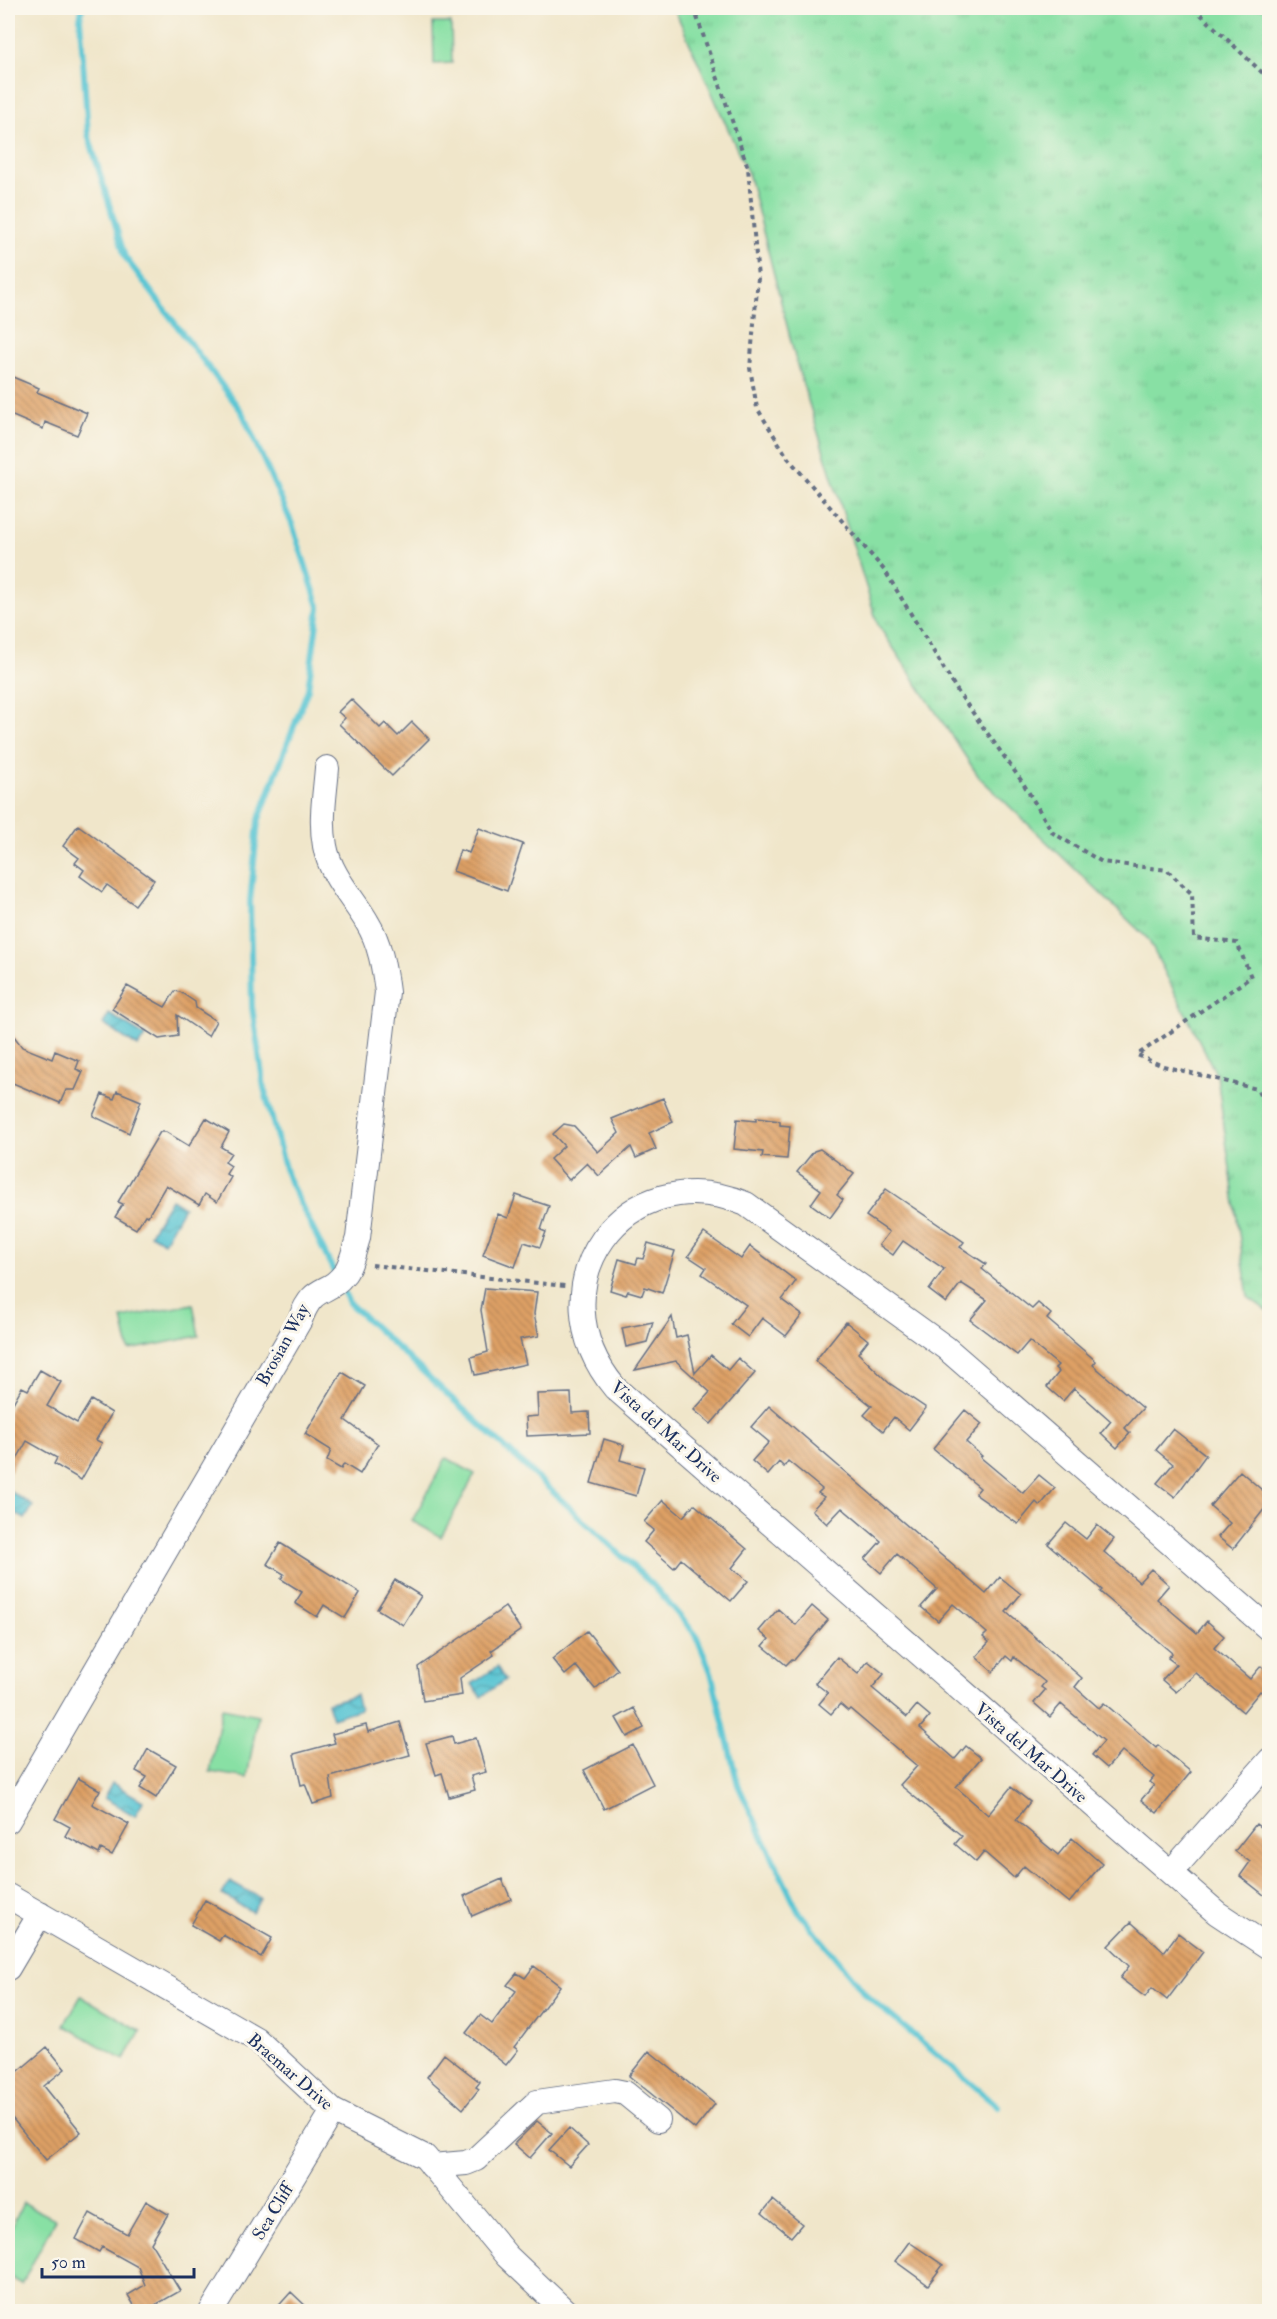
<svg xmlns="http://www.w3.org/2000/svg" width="1277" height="2319" viewBox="0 0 1277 2319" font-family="'IM FELL Double Pica',serif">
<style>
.grass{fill:url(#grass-tufts);stroke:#528881;stroke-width:1.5}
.park{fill:#88e0a4;stroke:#528881;stroke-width:1.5}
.water{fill:url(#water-waves);stroke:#3a7a98;stroke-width:1.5}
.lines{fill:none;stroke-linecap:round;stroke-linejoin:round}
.stream{stroke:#59c5d3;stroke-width:6}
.building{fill:url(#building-back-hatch)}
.minor-casing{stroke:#666f84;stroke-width:26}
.path{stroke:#666f84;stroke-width:4;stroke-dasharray:4.5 4.5;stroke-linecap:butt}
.minor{stroke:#fff;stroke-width:24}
.labels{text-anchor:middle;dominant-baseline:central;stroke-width:6;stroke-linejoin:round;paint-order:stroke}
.street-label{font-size:18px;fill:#1b2f5e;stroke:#fbf7ec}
</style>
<defs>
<pattern id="grass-tufts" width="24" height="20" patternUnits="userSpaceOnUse" patternTransform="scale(1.5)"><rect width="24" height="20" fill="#88e0a4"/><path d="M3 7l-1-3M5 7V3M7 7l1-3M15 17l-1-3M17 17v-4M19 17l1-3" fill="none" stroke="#75c090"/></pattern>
<pattern id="water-waves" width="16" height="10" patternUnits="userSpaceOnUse" patternTransform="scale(1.5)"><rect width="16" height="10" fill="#59c5d3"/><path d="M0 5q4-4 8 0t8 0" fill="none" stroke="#49a0ae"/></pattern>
<pattern id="building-back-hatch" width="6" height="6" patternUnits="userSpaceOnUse" patternTransform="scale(1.5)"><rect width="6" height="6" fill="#dea065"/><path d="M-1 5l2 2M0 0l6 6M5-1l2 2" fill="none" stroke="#b38356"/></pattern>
</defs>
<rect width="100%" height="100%" fill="#fbf7ec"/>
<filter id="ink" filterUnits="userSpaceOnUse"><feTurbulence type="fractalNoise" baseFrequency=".0167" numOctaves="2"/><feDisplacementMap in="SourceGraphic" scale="12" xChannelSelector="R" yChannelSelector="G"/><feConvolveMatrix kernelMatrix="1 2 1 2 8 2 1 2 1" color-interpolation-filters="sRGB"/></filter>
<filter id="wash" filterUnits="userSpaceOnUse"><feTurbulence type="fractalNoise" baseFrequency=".008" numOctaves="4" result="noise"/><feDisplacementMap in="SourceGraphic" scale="24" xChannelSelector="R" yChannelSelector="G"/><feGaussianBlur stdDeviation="1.35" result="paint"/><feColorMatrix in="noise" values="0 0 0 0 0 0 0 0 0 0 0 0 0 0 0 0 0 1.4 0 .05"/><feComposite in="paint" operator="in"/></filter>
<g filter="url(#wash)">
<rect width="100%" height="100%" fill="#f0e6ca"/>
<path class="grass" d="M674,8H1269V1312L1248,1297L1217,1076L1148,939L979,777L878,625L797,365L749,176Z"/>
<path class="park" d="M433,23H451L452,63L434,64Z
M193,1304L199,1336L129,1350L122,1318Z
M446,1458L475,1474L441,1537L412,1521Z
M222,1708L258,1715L247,1778L210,1772Z
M81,1996L141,2031L124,2060L64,2025Z
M23,2203L55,2219L22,2284L8,2276V2234Z"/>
<path class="water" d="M109,1014L145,1036L138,1047L103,1024Z
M171,1199L184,1207L164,1242L150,1234Z
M8,1490L33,1506L25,1519L8,1509Z
M497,1667L505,1680L481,1697L472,1684Z
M356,1695L360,1709L332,1718L327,1703Z
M112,1783L143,1801L135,1816L104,1798Z
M230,1881L260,1898L252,1912L222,1895Z"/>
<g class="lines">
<path class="stream" d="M82,8L80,19L88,134L125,257L242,412L292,524L319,607L308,689L258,822L250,901L252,1007L264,1088L287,1176L335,1274
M341,1286L349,1303L652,1584L696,1635L711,1672L738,1785L798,1911L866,1995L998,2106"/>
</g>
<g id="blocks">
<path class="building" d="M8,375L39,388L37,392L87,413L77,435L45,422L43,429L8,414Z
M351,699L380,728L385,723L398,736L412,722L429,739L392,776L339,724L345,718L338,712Z
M78,825L154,880L135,905L107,885L102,892L80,876L84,870L75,863L79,858L63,846Z
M479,828L523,844L507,891L453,871L460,850L469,853Z
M127,986L165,1007L175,991L180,992L195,1002L196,1008L216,1021L208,1036L177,1015L178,1036L159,1039L112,1009Z
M8,1028L22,1047L52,1059L55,1051L79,1061L76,1069L83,1072L75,1090H66L60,1103L8,1081Z
M117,1091L141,1101L129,1133L93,1116L102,1094L114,1099Z
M663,1098L673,1122L649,1133L656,1149L636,1158L631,1147L599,1176L587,1163L569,1180L550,1159L564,1146L553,1134L564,1124L574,1126L598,1152L619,1133L612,1119Z
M206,1118L229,1132L221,1147L231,1153L225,1162L231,1166L226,1174L231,1177L217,1202L205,1194L199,1205L166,1185L148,1216L145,1215L136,1229L115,1217L123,1204L118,1202L160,1132H166L189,1146Z
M756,1118L780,1121V1125L790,1126L787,1159L762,1157L763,1152L734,1149L737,1119L756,1121Z
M820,1149L854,1174L837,1195L843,1200L830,1218L811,1204L821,1190L797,1172L814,1151Z
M886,1189L964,1242L960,1247L986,1264L982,1269L1032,1309L1038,1303L1051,1314L1047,1319L1096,1361L1093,1365L1143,1408L1125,1428L1130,1433L1117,1448L1101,1433L1111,1421L1074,1388L1063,1401L1047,1387L1059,1372L1055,1368L1058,1365L1029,1341L1017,1355L970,1320L987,1300L961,1283L946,1303L929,1290L944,1269L903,1241L893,1255L879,1245L889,1232L866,1216Z
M516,1195L549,1206L541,1230L546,1232L540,1247L524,1242L515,1267L483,1255L498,1214L508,1218Z
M704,1233L741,1259L750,1246L796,1281L782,1300L802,1315L786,1336L762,1318L748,1337L731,1324L746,1305L702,1274L706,1268L688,1256Z
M648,1243L675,1251L662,1293L645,1287L642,1295L628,1291L626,1295L610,1290L619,1259L636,1264L638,1258L643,1259Z
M485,1288L537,1292L534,1314L539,1336L520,1339L526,1364L475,1375L471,1357L488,1352L481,1310Z
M672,1317L676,1338L687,1335L695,1373L711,1355L728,1370L738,1358L755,1373L711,1424L694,1410L710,1392L676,1361L635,1370Z
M653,1322L647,1342L626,1347L622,1328Z
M846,1322L868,1340L858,1353L889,1383L926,1408L909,1430L894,1417L883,1431L864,1415L872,1406L815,1361Z
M40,1370L61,1382L47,1406L77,1423L91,1400L112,1413L96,1440L102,1443L81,1480L54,1464L57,1458L27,1441L8,1475V1412L22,1387L28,1390Z
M342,1372L365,1386L345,1420L378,1444L360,1474L344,1464L341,1469L327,1461L331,1450L305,1434Z
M571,1393L572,1413L589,1412L590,1433L527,1436L526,1417L538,1416L537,1394Z
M769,1406L986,1594L1000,1577L1021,1594L1006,1612L1082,1678L1075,1687L1099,1708L1104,1703L1156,1748L1158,1745L1191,1772L1157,1813L1141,1800L1154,1785L1150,1782L1154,1777L1122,1751L1107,1768L1092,1755L1104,1741L1061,1704L1050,1717L1034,1703L1045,1690L1041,1687L1045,1682L1014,1657L1012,1661L1006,1656L993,1672L976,1657L989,1642L983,1637L987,1633L953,1604L938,1621L921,1607L937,1589L897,1554L881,1573L865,1559L881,1541L842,1508L827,1524L812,1510L824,1497L818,1493L822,1489L788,1461L784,1467L779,1462L768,1475L752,1461L769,1442L751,1427Z
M965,1410L982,1424L966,1442L982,1456L980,1457L1023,1493L1039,1475L1055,1488L1040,1506L1036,1502L1018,1524L975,1494L980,1488L933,1449Z
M1173,1429L1206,1455L1175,1497L1157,1483L1173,1464L1156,1450Z
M604,1439L624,1445L620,1460L644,1467L636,1496L591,1483Z
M1240,1471L1269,1496V1503L1233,1549L1218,1537L1230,1523L1210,1506Z
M663,1500L683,1517L694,1504L747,1549L732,1568L748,1581L731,1601L681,1559L674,1568L644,1542L654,1530L644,1522Z
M1066,1523L1086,1539L1097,1525L1114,1539L1104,1552L1139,1582L1151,1569L1169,1585L1157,1599L1197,1633L1207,1621L1224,1636L1214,1648L1250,1679L1261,1666L1269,1674V1698L1260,1691L1243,1712L1196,1673L1176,1692L1162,1680L1176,1664L1168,1658L1172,1653L1100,1592L1102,1590L1048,1544Z
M280,1543L360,1593L345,1618L324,1605L317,1617L295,1603L302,1592L281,1579L284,1574L267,1564Z
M395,1580L421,1596L403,1625L377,1609Z
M812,1606L828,1620L794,1660L792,1659L786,1665L763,1646L769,1639L759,1631L778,1609L796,1625Z
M505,1607L521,1630L491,1651L494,1655L460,1678L462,1695L423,1701L418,1667Z
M587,1631L618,1670L595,1689L576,1666L565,1675L552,1659Z
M837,1657L858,1674L868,1661L884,1674L872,1688L907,1717L917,1705L930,1716L920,1728L955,1759L966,1746L981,1758L956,1787L988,1815L1011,1787L1030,1802L1016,1820L1058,1855L1072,1838L1102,1864L1069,1903L1024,1866L1014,1878L984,1852L976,1862L955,1844L962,1836L900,1785L917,1766L850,1709L848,1711L840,1704L831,1714L819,1704L828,1693L815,1683Z
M634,1708L644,1728L627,1737L616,1718Z
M400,1722L410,1755L330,1777L333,1798L313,1804L305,1784L301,1785L294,1754L335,1743L332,1734L366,1725L368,1732Z
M452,1736L454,1744L476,1738L486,1772L471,1776L475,1790L449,1797L442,1773L436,1775L426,1743Z
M633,1745L653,1784L604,1809L584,1770Z
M148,1749L176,1765L156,1798L140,1788L147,1777L136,1771Z
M78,1778L100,1790L92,1804L129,1824L112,1855L101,1849L99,1854L65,1836L70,1827L55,1819Z
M1256,1824L1269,1834V1899L1240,1876L1250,1862L1235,1851Z
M502,1879L511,1899L472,1916L464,1896Z
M205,1900L272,1938L261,1957L223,1935L219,1941L191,1925Z
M1131,1922L1164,1952L1178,1933L1203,1952L1167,2000L1152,1988L1145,1997L1120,1978L1129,1966L1108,1946Z
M534,1966L560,1986L514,2047L518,2050L506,2065L466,2033L480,2015L492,2024L516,1991L507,1985L517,1973L525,1978Z
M47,2047L65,2069L44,2086L81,2132L46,2160L8,2113V2080Z
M649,2051L715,2104L695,2129L629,2076Z
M444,2054L480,2082L476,2087L479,2089L463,2109L427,2077Z
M537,2121L552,2133L530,2158L514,2144Z
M569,2128L588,2145L569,2166L549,2150Z
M773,2200L802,2224L791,2237L762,2213Z
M146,2201L168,2214L151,2243L180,2291L143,2312H138L128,2295L145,2285L138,2267L102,2247L99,2252L76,2239L90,2213L127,2234Z
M909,2242L943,2265L928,2285L895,2261Z
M291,2292L312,2312H273Z"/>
</g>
</g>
<g filter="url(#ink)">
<use href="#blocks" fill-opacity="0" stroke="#666f84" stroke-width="1.5"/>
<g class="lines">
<defs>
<path id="minor" d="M1270,1630L946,1348L746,1204C625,1154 530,1286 615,1388L1217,1913L1270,1948
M8,1821L300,1320C314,1282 327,1297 345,1273C352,1263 354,1250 358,1238L387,992C384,968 380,943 367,922C353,898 330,875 325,846C320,820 325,794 327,768
M1171,1872L1270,1760
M8,1896L256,2039L333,2111L425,2157L507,2256L566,2312
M8,1968L40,1914
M432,2166L466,2163L476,2159L537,2102L615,2091L625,2093L658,2120
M211,2312L333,2111"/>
</defs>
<use href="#minor" class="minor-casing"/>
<path class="path" d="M694,8L748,168L758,278L750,368L757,408L788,458L885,571L958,692L1023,783L1053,833L1102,862L1167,870L1192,894L1194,938L1237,943L1251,977L1137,1055L1163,1066L1257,1089L1270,1116
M1194,8L1270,80
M1270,1153L1267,1210L1270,1229
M372,1265L565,1286"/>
<use href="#minor" class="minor"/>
</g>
</g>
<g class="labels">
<g class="street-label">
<text transform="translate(283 1345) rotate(-61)">Brosian Way</text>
<text transform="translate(666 1432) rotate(42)">Vista del Mar Drive</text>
<text transform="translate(1031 1753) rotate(41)">Vista del Mar Drive</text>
<text transform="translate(290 2072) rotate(41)">Braemar Drive</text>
<text transform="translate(273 2212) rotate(-59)">Sea Cliff</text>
</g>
</g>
<rect width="1277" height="2319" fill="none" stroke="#fbf7ec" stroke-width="30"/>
<path d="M42 2268v9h152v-9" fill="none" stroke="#1b2f5e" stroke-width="3"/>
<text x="51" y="2268" font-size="18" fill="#1b2f5e" stroke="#fbf7ec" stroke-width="4.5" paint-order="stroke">50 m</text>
</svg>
